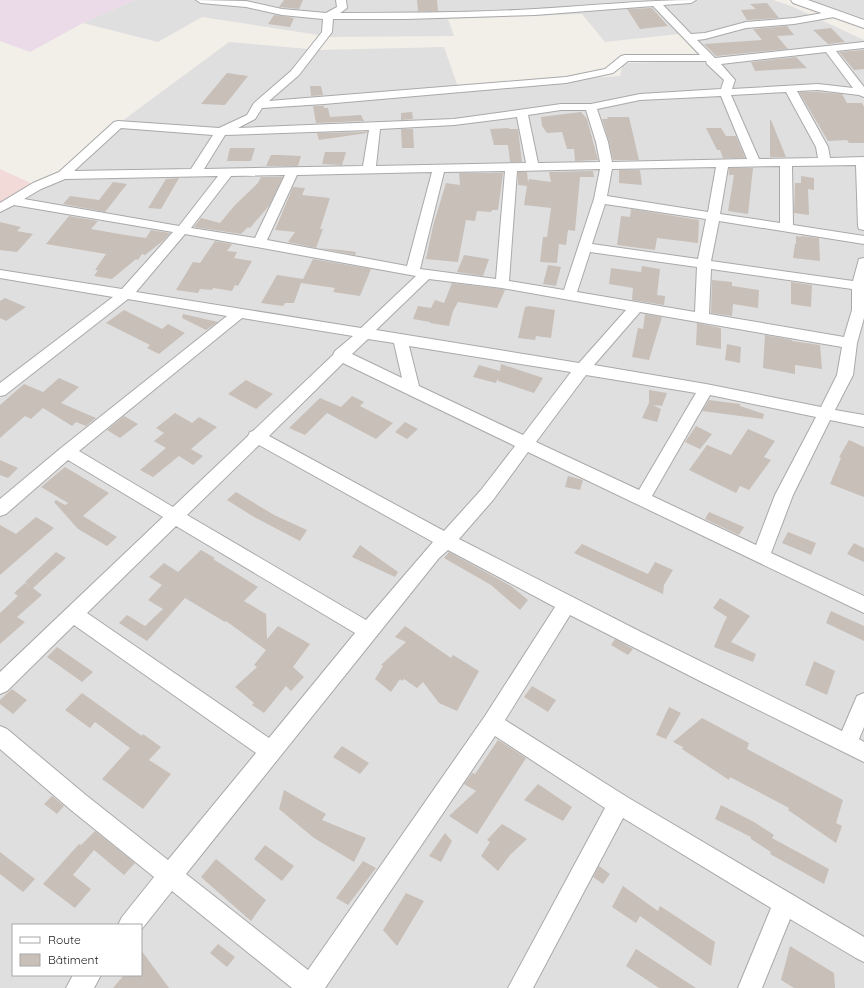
<svg xmlns="http://www.w3.org/2000/svg" width="864" height="988" viewBox="0 0 864 988" font-family="Quicksand,sans-serif">
<style>
.residential{fill:#e0dfdf;fill-rule:evenodd}
.commercial{fill:#f2dad9}
.industrial{fill:#ebdbe8}
.building{fill:#c7bfb8}
.lines{fill:none;stroke-linecap:round;stroke-linejoin:round}
.minor-casing{stroke:#a9a9a9;stroke-width:2}
.tertiary-casing{stroke:#a9a9a9;stroke-width:2}
.minor{fill:#fff;fill-rule:evenodd}
.tertiary{fill:#fff;fill-rule:evenodd}
</style>
<rect width="100%" height="100%" fill="#f2efe9"/>
<path class="residential" d="M135,0H773L791,6L864,40V988H0V208L63,175L118,124L229,42L320,50L444,47L458,87L620,76L623,63L704,61L679,34L605,42L582,14L448,19L454,36L331,37L202,17L158,42L83,23ZM13,925H141V975H13Z
M801,0H864V22Z"/>
<path class="commercial" d="M0,169L37,186L0,208Z"/>
<path class="industrial" d="M0,0H135L83,23L30,52L0,41Z"/>
<path class="building" d="M284,0H303L299,9L279,7Z
M417,0H437L438,11H418Z
M767,3L779,18L747,20L741,10L756,9L750,4Z
M652,8L668,26L640,29L627,9Z
M274,15L282,16L294,18L290,27L268,24Z
M787,26L794,35L777,36L788,49L716,56L704,44L762,40L753,29Z
M831,28L845,42L828,44L813,30Z
M864,50V69L854,70L839,52Z
M796,57L807,68L755,71L751,62Z
M227,73L248,76L225,105L201,104Z
M310,86H321L323,95L311,96Z
M799,92H818L842,94L847,103H862L864,107V143H849L847,140L828,141Z
M313,106H324V108H328L330,117L361,115L364,121L316,123Z
M412,112L413,119L401,120V113Z
M581,112L587,119L598,160L575,161L574,149H567L562,132L547,133L542,126L541,117Z
M607,117H629L639,160H613L609,142L602,119H608Z
M770,120H771L786,157H770Z
M509,128V129H518L522,162H510L508,145H494L490,129Z
M706,128H721L726,136H736L745,158H723L720,150H717Z
M401,129H413L414,148H402Z
M367,132V133L319,140L317,133Z
M230,148H255L251,161H227Z
M325,152H346L342,165L322,164Z
M271,155H279L301,156L298,166H266Z
M729,168H753L748,214L728,211L734,175H729Z
M619,170H640L642,185L619,183Z
M593,171L594,177H580L575,231L568,230L566,245L559,244L557,263L540,262L543,237H547L551,208L524,205L527,186L518,185V172H527L528,182L529,179L551,182L549,172Z
M459,173H503L498,210H492L491,212L477,211L475,221L466,220L458,262L426,259L433,226L446,183L460,185Z
M801,176L814,178V190L808,189L809,215L794,213L795,183H801Z
M261,177H283L269,206L250,228L248,227L241,234L194,227L201,218L220,223L235,205L258,183Z
M179,178L161,209L148,208L166,179Z
M113,182L127,184L105,212L63,204L70,196L99,200Z
M293,187L305,188L302,195L330,198L320,229H323L316,248L288,242L295,232L275,230Z
M631,209L699,220L698,243L657,238L655,250L617,245L621,216L630,217Z
M69,216L98,221L91,229L125,235L146,238L151,230L170,233L164,240L145,255L142,254L138,260L136,259L112,279L94,276L98,270H95L106,254L46,244Z
M0,222L21,227L17,231L33,234L17,252L0,250Z
M796,236L801,237V236L819,238L820,261L793,258L795,244H796Z
M215,241L232,244L227,251L237,252L234,258L252,261L238,286L235,285L232,291L213,288L212,290L200,289L198,293L176,290L193,262L200,263Z
M319,248L341,250L356,252L355,255Z
M464,255L489,259L483,276L457,272Z
M313,259L371,269L360,296L333,292L335,288L301,283L294,303H285L283,306L261,303L277,275L303,279Z
M548,265L561,267L556,286L543,284Z
M642,266L660,269L657,295L665,296L664,305L632,300L633,288L609,284L611,268L641,272Z
M712,280L732,282V286L759,290L758,308L733,304L732,316L711,313Z
M791,282L812,285L811,307L791,304Z
M452,283L502,289L505,290L497,308L458,302L453,311L449,326L430,323V322L413,319L418,306L431,308L435,300L444,303Z
M5,298L26,307L6,321L0,318V301Z
M529,306L555,310L551,338L536,336L535,340L518,338L525,307Z
M124,310L162,329L168,324L185,333L159,354L147,348L150,345L106,323Z
M183,314L218,322L206,330L182,318Z
M645,314L662,317L649,360L632,357L638,328L643,329Z
M697,323L721,328V349L696,345Z
M765,335L792,340V341L820,345L822,369L795,365V374L763,368Z
M727,344L741,347L740,363L725,360Z
M501,364L543,378L534,393L498,381V378L496,383L473,377L479,365L500,371Z
M59,378L79,387L61,403L96,418L86,426L76,422L72,426L43,408L31,419L25,416L0,438V405L24,384L43,392Z
M246,380L273,394L256,409L228,394Z
M649,390L667,393L662,406L653,405L661,409L657,422L642,418L649,403Z
M352,396L364,402L360,406L393,423L376,439L327,413L305,435L289,428L320,398L341,407Z
M709,400L740,404V406L764,414L763,419L702,411Z
M175,413L192,423L199,417L217,427L191,449L203,456L193,465L179,456L153,477L140,470L166,448L154,441L164,433L156,428Z
M124,416L138,424L120,438L107,430Z
M405,422L418,429L407,439L395,432Z
M696,426L712,434L700,449L685,442Z
M748,429L775,441L764,457L771,460L749,490L740,486L736,493L689,470L707,445L731,455Z
M849,440L864,447V497L830,484L841,458L839,457Z
M0,460L18,468L8,478L0,475Z
M65,467L109,493L83,516L117,537L107,546L78,529L54,502L56,500L65,505L68,503L41,487Z
M568,476L583,480L580,490L565,487Z
M236,492L274,515L307,530L300,541L254,517L227,500Z
M709,512L744,527L739,535L705,519Z
M36,517L54,528L0,575V525L16,534Z
M788,532L816,543L811,555L782,543Z
M854,543L864,548V562L847,554Z
M582,544L648,574L655,562L673,570L664,585L663,594L574,553Z
M360,545L398,572L395,577L352,557Z
M201,550L215,558L213,559L258,587L244,601L266,614L267,639L278,626L310,644L293,667L304,677L291,691L286,686L264,713L252,705L254,703L235,687L257,667L254,665L266,650L226,621L225,622L185,598L147,641L119,623L127,615L145,626L163,609L148,600L162,585L149,577L164,563L178,572Z
M56,552L66,558L33,588L42,595L17,617L25,622L0,644V613L18,596L14,593L25,583L29,586L25,582Z
M449,552L511,586L528,600L520,610L491,585L444,558Z
M720,598L750,616L731,642L756,654L753,662L714,647L723,625L727,617L713,608Z
M831,611L864,626V641L826,623Z
M405,626L451,658L453,655L479,671L457,711L439,703L423,682L417,688L404,679L402,681L400,679L391,692L375,679L383,666L381,665L406,642L395,637Z
M615,639L633,649L628,655L611,645Z
M57,647L93,672L82,682L47,657Z
M814,661L835,671L827,695L805,685Z
M532,686L556,700L548,712L524,697Z
M12,689L27,700L13,714L0,704V700Z
M82,693L142,736L143,734L161,747L149,760L171,774L143,809L102,779L130,748L95,722L90,728L65,710Z
M669,707L681,713L666,739L656,735Z
M702,718L749,743L747,749L843,800L836,823L842,826L836,843L788,810L789,808L730,777L729,780L682,749L683,747L673,742Z
M498,740L526,758L477,834L449,816L476,791L464,784L472,773L475,774Z
M342,746L369,763L360,774L333,757Z
M538,784L572,807L563,821L524,800Z
M284,790L326,814L322,820L366,838L354,862L314,838L279,809Z
M52,796L64,806L57,814L44,804Z
M721,805L754,822L774,835L772,838L829,869L824,884L770,854L771,852L751,839V837L715,819Z
M502,824L527,839L510,855L498,871L481,856L490,842L487,840Z
M95,831L135,863L124,875L94,850L73,875L91,889L75,908L43,884L79,844L81,845Z
M445,833L452,841L441,862L429,856Z
M265,845L294,866L282,881L254,859Z
M0,852L35,879L23,892L0,874Z
M216,859L266,900L251,921L201,877Z
M363,861L376,868L348,905L336,898Z
M599,866L610,874L603,884L593,877Z
M623,886L658,911L660,906L715,942L711,966L640,916L636,923L612,907Z
M406,893L424,901L397,946L383,930Z
M218,944L235,957L227,967L210,953Z
M790,946L834,973L835,988H794L781,980Z
M636,949L696,988H659L626,966Z
M141,950L169,988H113L124,975H141Z"/>
<g class="lines">
<defs>
<path id="minor" d="M196,0L246,1L282,9L326,13L337,7L336,0H346L347,8L340,13C405,13 470,13 535,9C589,6 642,0 696,0L691,3L663,5L691,34L705,33L746,22L794,18L834,11L839,14L834,17L794,24L746,28L705,39L697,40L715,58L864,42V48L836,51L864,87V97L859,95L818,90L797,91L828,147L830,158L864,157V230L859,229L858,226L856,165L792,166L793,225L864,236V244L719,221L711,261L853,281L859,259L864,258V318L857,343L853,375L835,410L864,415V427L830,420L793,495L771,553L864,596V613L528,452L493,500L459,539L641,632L842,731L857,696L864,693V727L859,739L864,742V762L704,683L570,615L505,720L627,797L864,937V962L856,958L790,919L762,988H738L771,908L623,818L533,988H508L605,808L495,736L325,988H292L172,891L141,930V925H118L122,917L154,877L71,810L0,749V726L7,729L87,796L168,860L256,753L74,625L7,691L0,694V672L163,517L68,460L6,514L0,516V499L61,448L227,316L128,299L5,395L0,396V383L113,297L0,278V270L122,289L173,232L14,205L0,212V203L33,183L59,172L114,122L118,121L219,128L247,115L254,103L291,71L322,32L323,19L282,15L246,7L201,3ZM653,6L700,55H625L621,56L605,69L566,77L269,101L299,75L332,32L333,19H406L535,15ZM826,52L853,88L818,84L732,89L735,80L721,64ZM628,61H706L707,64L724,80L721,89L640,94L591,104H561L454,119L238,128L255,119L262,108L324,104L566,83L613,73ZM786,92L816,147L818,158L759,159L731,95ZM721,96L747,159L612,162L608,142L597,109L640,100ZM561,110H586L596,142L600,162L538,163L528,115ZM517,117L526,163L376,166L380,129L454,125ZM121,128L213,135L191,169L74,171ZM369,130L363,166L204,169L225,135ZM780,166V223L720,214L728,167ZM716,167L708,212L607,196L612,169ZM600,169L594,199L564,290L509,281L517,171ZM505,171L496,279L420,269L444,172ZM432,172L407,266L267,240L297,175ZM285,175L255,238L191,228L231,176ZM218,176L179,226L24,199L41,189L65,179ZM605,204L706,219L698,259L592,244ZM185,234L416,276L361,328L136,292ZM590,252L697,267L695,312L577,292ZM711,269L852,289V310L844,337L709,314ZM429,279L502,288L626,310L579,363L376,330ZM640,312L842,347L837,375L821,407L706,384L594,365ZM242,318L353,336L335,351L333,355L253,431L250,432L248,436L173,507L79,451ZM368,339L394,343L402,378L352,354ZM409,346L571,372L523,435L419,386ZM343,363L515,446L481,490L444,531L269,436ZM586,375L696,393L639,490L536,442ZM710,395L816,417L775,495L756,545L652,496ZM259,445L433,542L366,620L187,515ZM176,526L355,633L269,738L87,613ZM448,550L555,607L485,716L308,970L186,874L439,558Z
M73,975H101L94,988H66Z"/>
<path id="tertiary" d="M791,0H808L864,20V28L793,3Z"/>
</defs>
<use href="#minor" class="minor-casing"/>
<use href="#tertiary" class="tertiary-casing"/>
<use href="#minor" class="minor"/>
<use href="#tertiary" class="tertiary"/>
</g>
<rect x="12" y="924" width="130" height="52" fill="#ffffff" stroke="#a7a7a7"/>
<rect x="20" y="937" width="20" height="6" fill="#ffffff" stroke="#a7a7a7"/>
<text x="48" y="944" font-size="12" fill="#222222">Route</text>
<rect x="20" y="954" width="20" height="12" fill="#c7bfb8" stroke="#a7a7a7"/>
<text x="48" y="964" font-size="12" fill="#222222">Bâtiment</text>
</svg>
